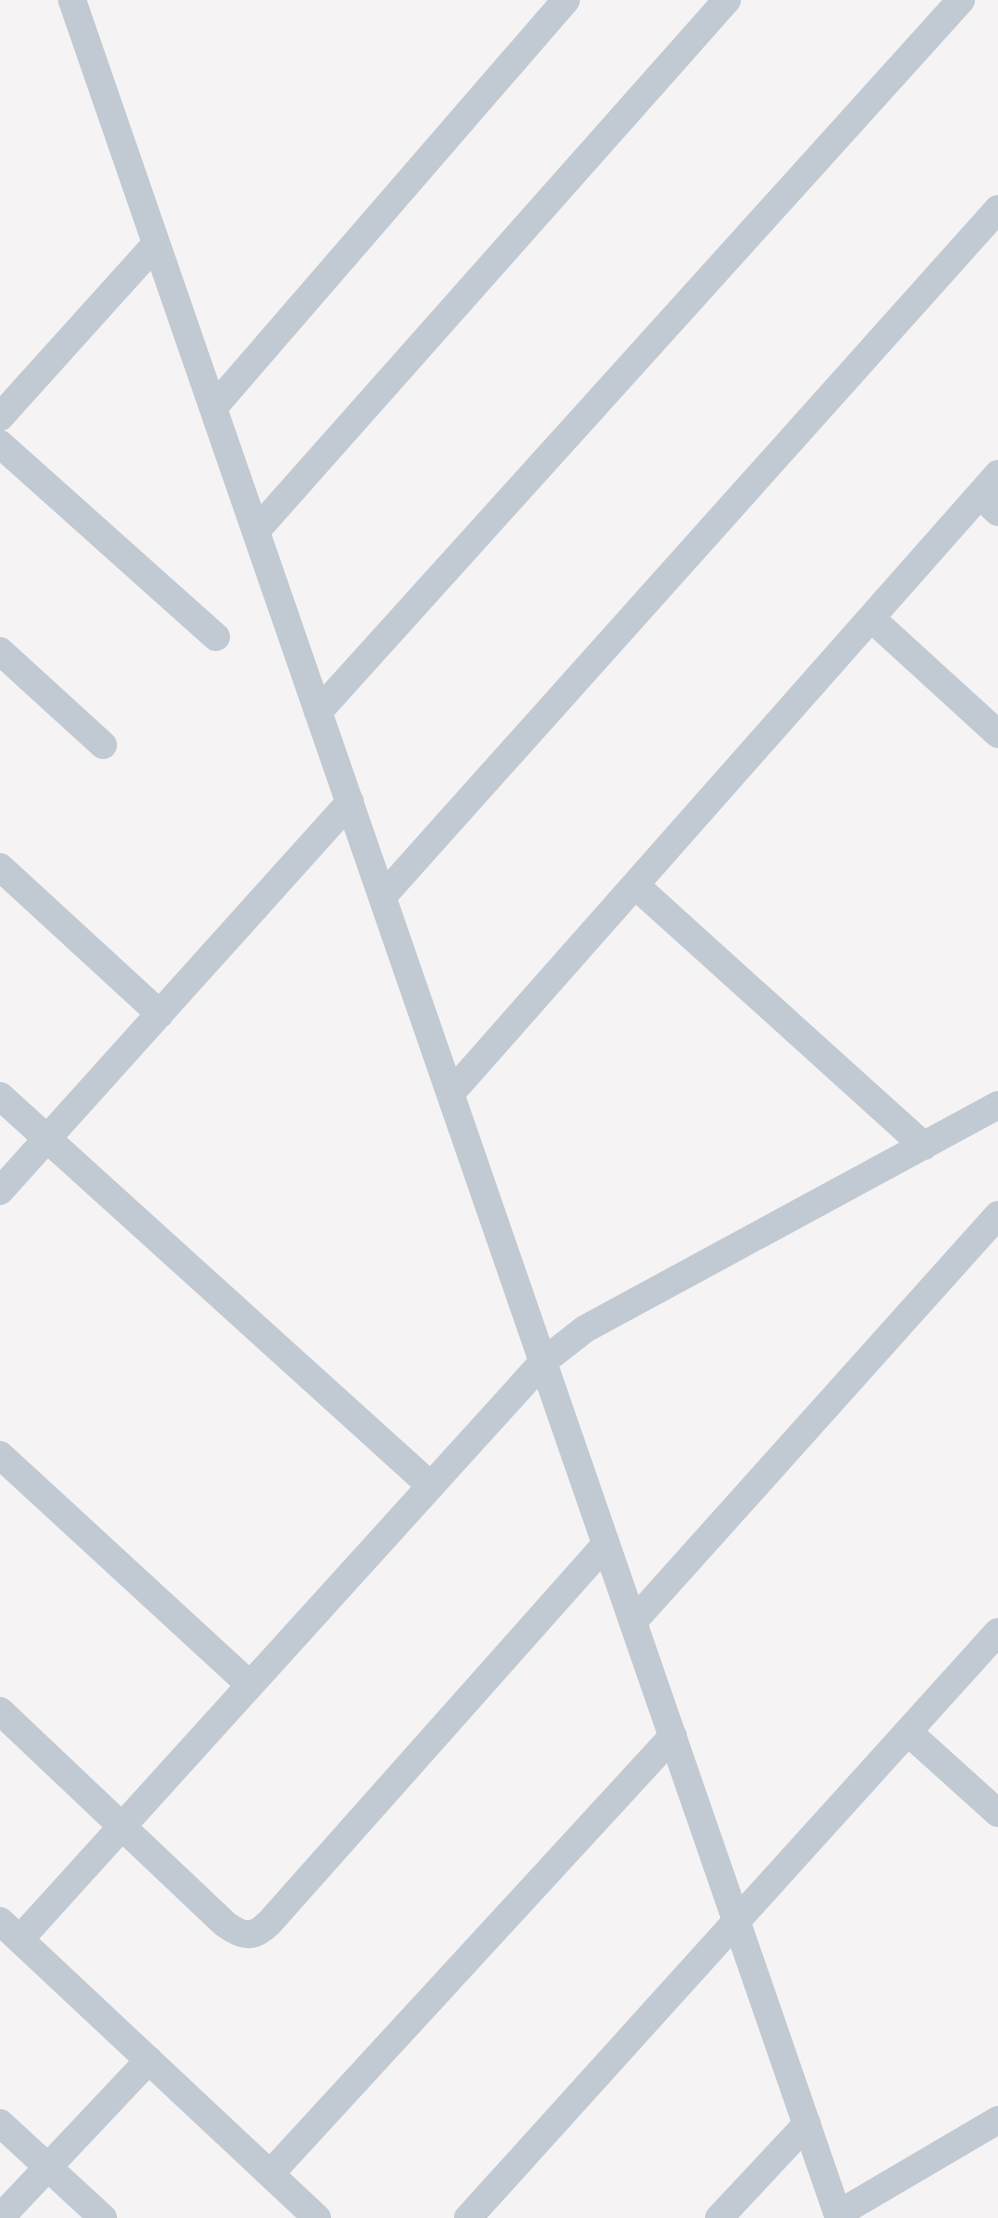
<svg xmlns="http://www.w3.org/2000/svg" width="998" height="2218" viewBox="0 0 998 2218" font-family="Montserrat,sans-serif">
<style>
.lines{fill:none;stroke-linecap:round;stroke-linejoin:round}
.street{stroke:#c1cad2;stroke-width:28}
</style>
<rect width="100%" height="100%" fill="#f5f3f3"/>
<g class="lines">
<path class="street" d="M72,0L839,2218
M213,408L566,0
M0,417L156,244
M0,444L216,637
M980,495L998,512
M256,531L727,0
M871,618L998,734
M0,651L103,745
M318,712L961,0
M0,867L160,1014
M635,885L924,1146
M383,896L998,209
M451,1093L998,474
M0,1096L431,1486
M0,1191L350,802
M0,1455L250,1685
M633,1622L998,1215
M0,1711L225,1924C243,1937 253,1939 270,1922L606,1544
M908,1732L998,1813
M0,1921L317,2218
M20,1939L544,1361L585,1329L998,1105
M0,2123L103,2218
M270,2174L673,1736
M838,2214L998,2120
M0,2218L149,2060
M468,2218L998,1632
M719,2218L807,2124"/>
</g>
</svg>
